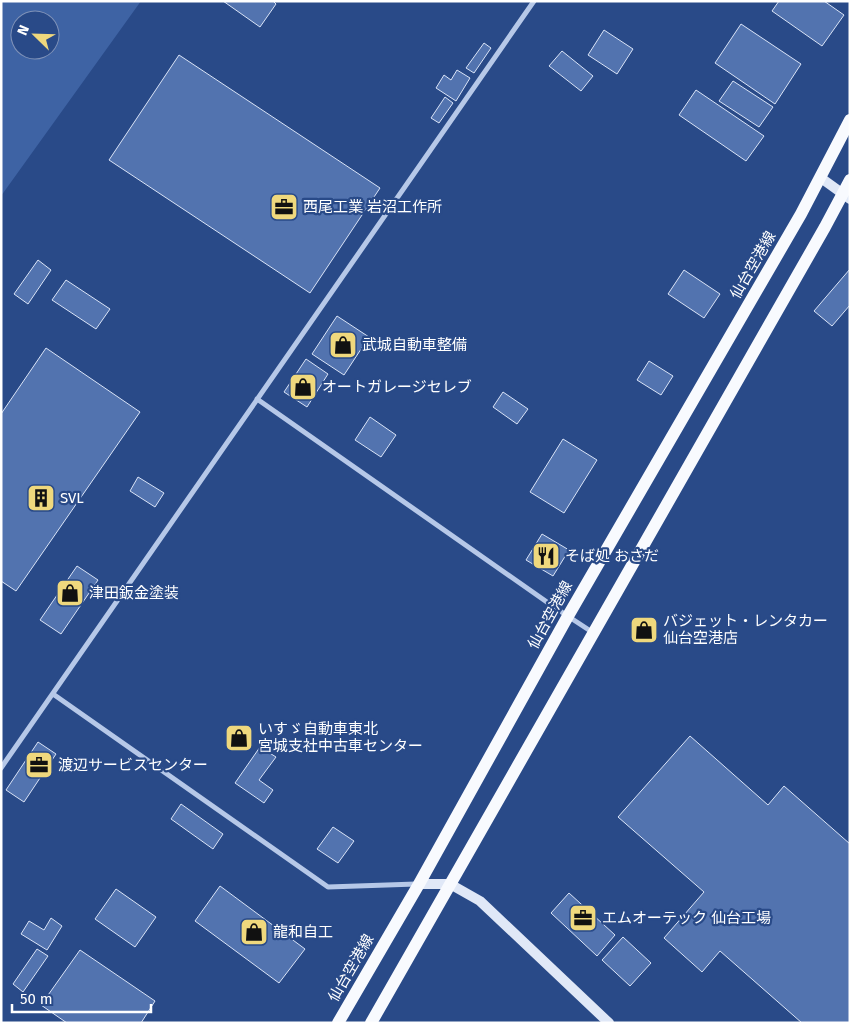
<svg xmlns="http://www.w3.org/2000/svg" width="851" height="1024" viewBox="0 0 851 1024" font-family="'Fira Sans','Noto Sans JP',sans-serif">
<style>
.green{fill:#3e63a4;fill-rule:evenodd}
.building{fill:#5273af;stroke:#dae4f7}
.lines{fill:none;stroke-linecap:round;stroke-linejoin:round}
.street{stroke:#b6c8e8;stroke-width:5}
.secondary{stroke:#e0e8f7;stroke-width:10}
.primary{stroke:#f8fafe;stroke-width:12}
.labels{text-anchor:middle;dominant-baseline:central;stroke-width:4.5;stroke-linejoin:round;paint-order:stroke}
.poi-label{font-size:15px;fill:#fff;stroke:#294a88;text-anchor:start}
.street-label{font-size:15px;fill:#fff;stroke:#294a88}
</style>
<rect width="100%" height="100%" fill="#294a88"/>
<path class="green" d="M1,1H141L1,196ZM20,20H50V50H20Z"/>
<path class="building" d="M223,1H273L276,4L260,27Z
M779,1H824L844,15L822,46L772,11Z
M741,24L801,64L775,104L715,63Z
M604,30L633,49L617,74L588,55Z
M484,43L491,48L474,73L466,68Z
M562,51L593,76L581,91L549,66Z
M179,55L380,188L310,293L109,160Z
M457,70L470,78L456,101L436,88L444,75L451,80Z
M733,81L773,107L759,127L719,101Z
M696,90L764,136L746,161L679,115Z
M445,97L453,103L439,123L431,118Z
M38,260L51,270L28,304L14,294Z
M850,269V305L832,326L814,311Z
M684,270L720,294L704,318L668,294Z
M66,280L110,309L96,329L52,300Z
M337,316L369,337L344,375L312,354Z
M46,348L140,412L16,591L1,581V414Z
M306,359L328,374L307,407L284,392Z
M649,361L673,376L661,395L637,380Z
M503,392L528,409L517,424L493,407Z
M370,417L396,435L381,457L355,440Z
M563,439L597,460L564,513L530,492Z
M138,477L164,493L155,507L130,491Z
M542,534L569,550L553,576L526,560Z
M77,566L98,580L61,634L40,620Z
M690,736L768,805L784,786L850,844V1023H802L720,951L702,972L664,938L704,892L618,817Z
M38,742L56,754L24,802L6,790Z
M260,747L276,757L259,780L273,790L264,803L235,783Z
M181,804L223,834L213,849L171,819Z
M333,827L354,841L338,863L317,849Z
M220,886L305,949L279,983L195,921Z
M116,889L156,917L135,947L95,919Z
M569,893L615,935L597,956L551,913Z
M51,918L62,926L47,950L21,934L29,921L44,930Z
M623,937L651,963L630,986L602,960Z
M37,949L48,956L23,992L13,984Z
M80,950L155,1001L141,1023H67L41,1005Z"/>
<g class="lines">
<path class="street" d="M257,399L554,607L592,632
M53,694L328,887L416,884
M1,768L534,1"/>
<path class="secondary" d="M821,178L850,199
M419,884H450L480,901L609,1023"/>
<path class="primary" d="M338,1023L419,884L568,616L801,214L850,120
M371,1023L825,227L850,180"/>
</g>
<defs>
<symbol id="office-square" viewBox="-11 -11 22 22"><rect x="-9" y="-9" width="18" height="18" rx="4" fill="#efd87d" stroke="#294a88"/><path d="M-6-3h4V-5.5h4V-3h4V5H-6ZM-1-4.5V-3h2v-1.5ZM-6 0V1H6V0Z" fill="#111"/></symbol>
<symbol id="shop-square" viewBox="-11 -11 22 22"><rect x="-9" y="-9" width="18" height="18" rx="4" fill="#efd87d" stroke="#294a88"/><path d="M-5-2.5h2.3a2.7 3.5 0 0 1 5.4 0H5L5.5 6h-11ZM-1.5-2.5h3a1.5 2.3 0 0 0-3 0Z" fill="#111"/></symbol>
<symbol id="building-square" viewBox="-11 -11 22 22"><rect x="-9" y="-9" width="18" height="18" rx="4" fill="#efd87d" stroke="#294a88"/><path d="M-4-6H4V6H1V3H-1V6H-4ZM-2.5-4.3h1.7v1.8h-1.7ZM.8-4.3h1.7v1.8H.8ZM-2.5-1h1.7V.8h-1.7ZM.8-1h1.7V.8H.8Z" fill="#111"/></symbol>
<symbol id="restaurant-square" viewBox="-11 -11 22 22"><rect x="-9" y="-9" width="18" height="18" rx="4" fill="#efd87d" stroke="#294a88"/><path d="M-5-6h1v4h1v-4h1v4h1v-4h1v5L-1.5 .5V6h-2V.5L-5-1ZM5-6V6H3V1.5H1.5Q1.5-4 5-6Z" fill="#111"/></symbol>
</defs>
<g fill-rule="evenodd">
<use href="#office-square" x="268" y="191" width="32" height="32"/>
<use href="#shop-square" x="327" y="329" width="32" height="32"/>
<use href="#shop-square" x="287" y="371" width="32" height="32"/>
<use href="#building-square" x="25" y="482" width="32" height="32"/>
<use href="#restaurant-square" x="530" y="540" width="32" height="32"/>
<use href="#shop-square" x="54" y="577" width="32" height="32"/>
<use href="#shop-square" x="628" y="614" width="32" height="32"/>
<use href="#shop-square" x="223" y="722" width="32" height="32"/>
<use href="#office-square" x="23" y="749" width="32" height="32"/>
<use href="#office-square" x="567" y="902" width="32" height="32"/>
<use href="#shop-square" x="238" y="916" width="32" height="32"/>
</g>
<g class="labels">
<g class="poi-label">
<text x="303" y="207">西尾工業 岩沼工作所</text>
<text x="362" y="345">武城自動車整備</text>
<text x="322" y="387">オートガレージセレブ</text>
<text x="60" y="498">SVL</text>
<text x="565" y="556">そば処 おさだ</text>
<text x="89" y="593">津田鈑金塗装</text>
<text x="663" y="621">バジェット・レンタカー<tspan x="663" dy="17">仙台空港店</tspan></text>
<text x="258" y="729">いすゞ自動車東北<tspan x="258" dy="17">宮城支社中古車センター</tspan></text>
<text x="58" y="765">渡辺サービスセンター</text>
<text x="602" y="918">エムオーテック 仙台工場</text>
<text x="273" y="932">龍和自工</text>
</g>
<g class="street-label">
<text transform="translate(753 265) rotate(-60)">仙台空港線</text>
<text transform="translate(550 615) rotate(-61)">仙台空港線</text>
<text transform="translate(351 968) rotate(-60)">仙台空港線</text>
</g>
</g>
<rect width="851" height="1024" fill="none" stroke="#ffffff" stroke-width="5"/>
<g transform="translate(35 35) rotate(293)"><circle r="24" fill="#294a88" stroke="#7f92b8"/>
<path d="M0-4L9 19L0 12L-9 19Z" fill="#efd87d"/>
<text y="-8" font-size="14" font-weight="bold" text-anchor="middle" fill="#ffffff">N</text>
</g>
<path d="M12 1004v8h139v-8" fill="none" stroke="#ffffff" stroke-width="2.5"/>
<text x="20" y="1004" font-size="15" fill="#ffffff" stroke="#294a88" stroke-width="4" paint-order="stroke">50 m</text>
</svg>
